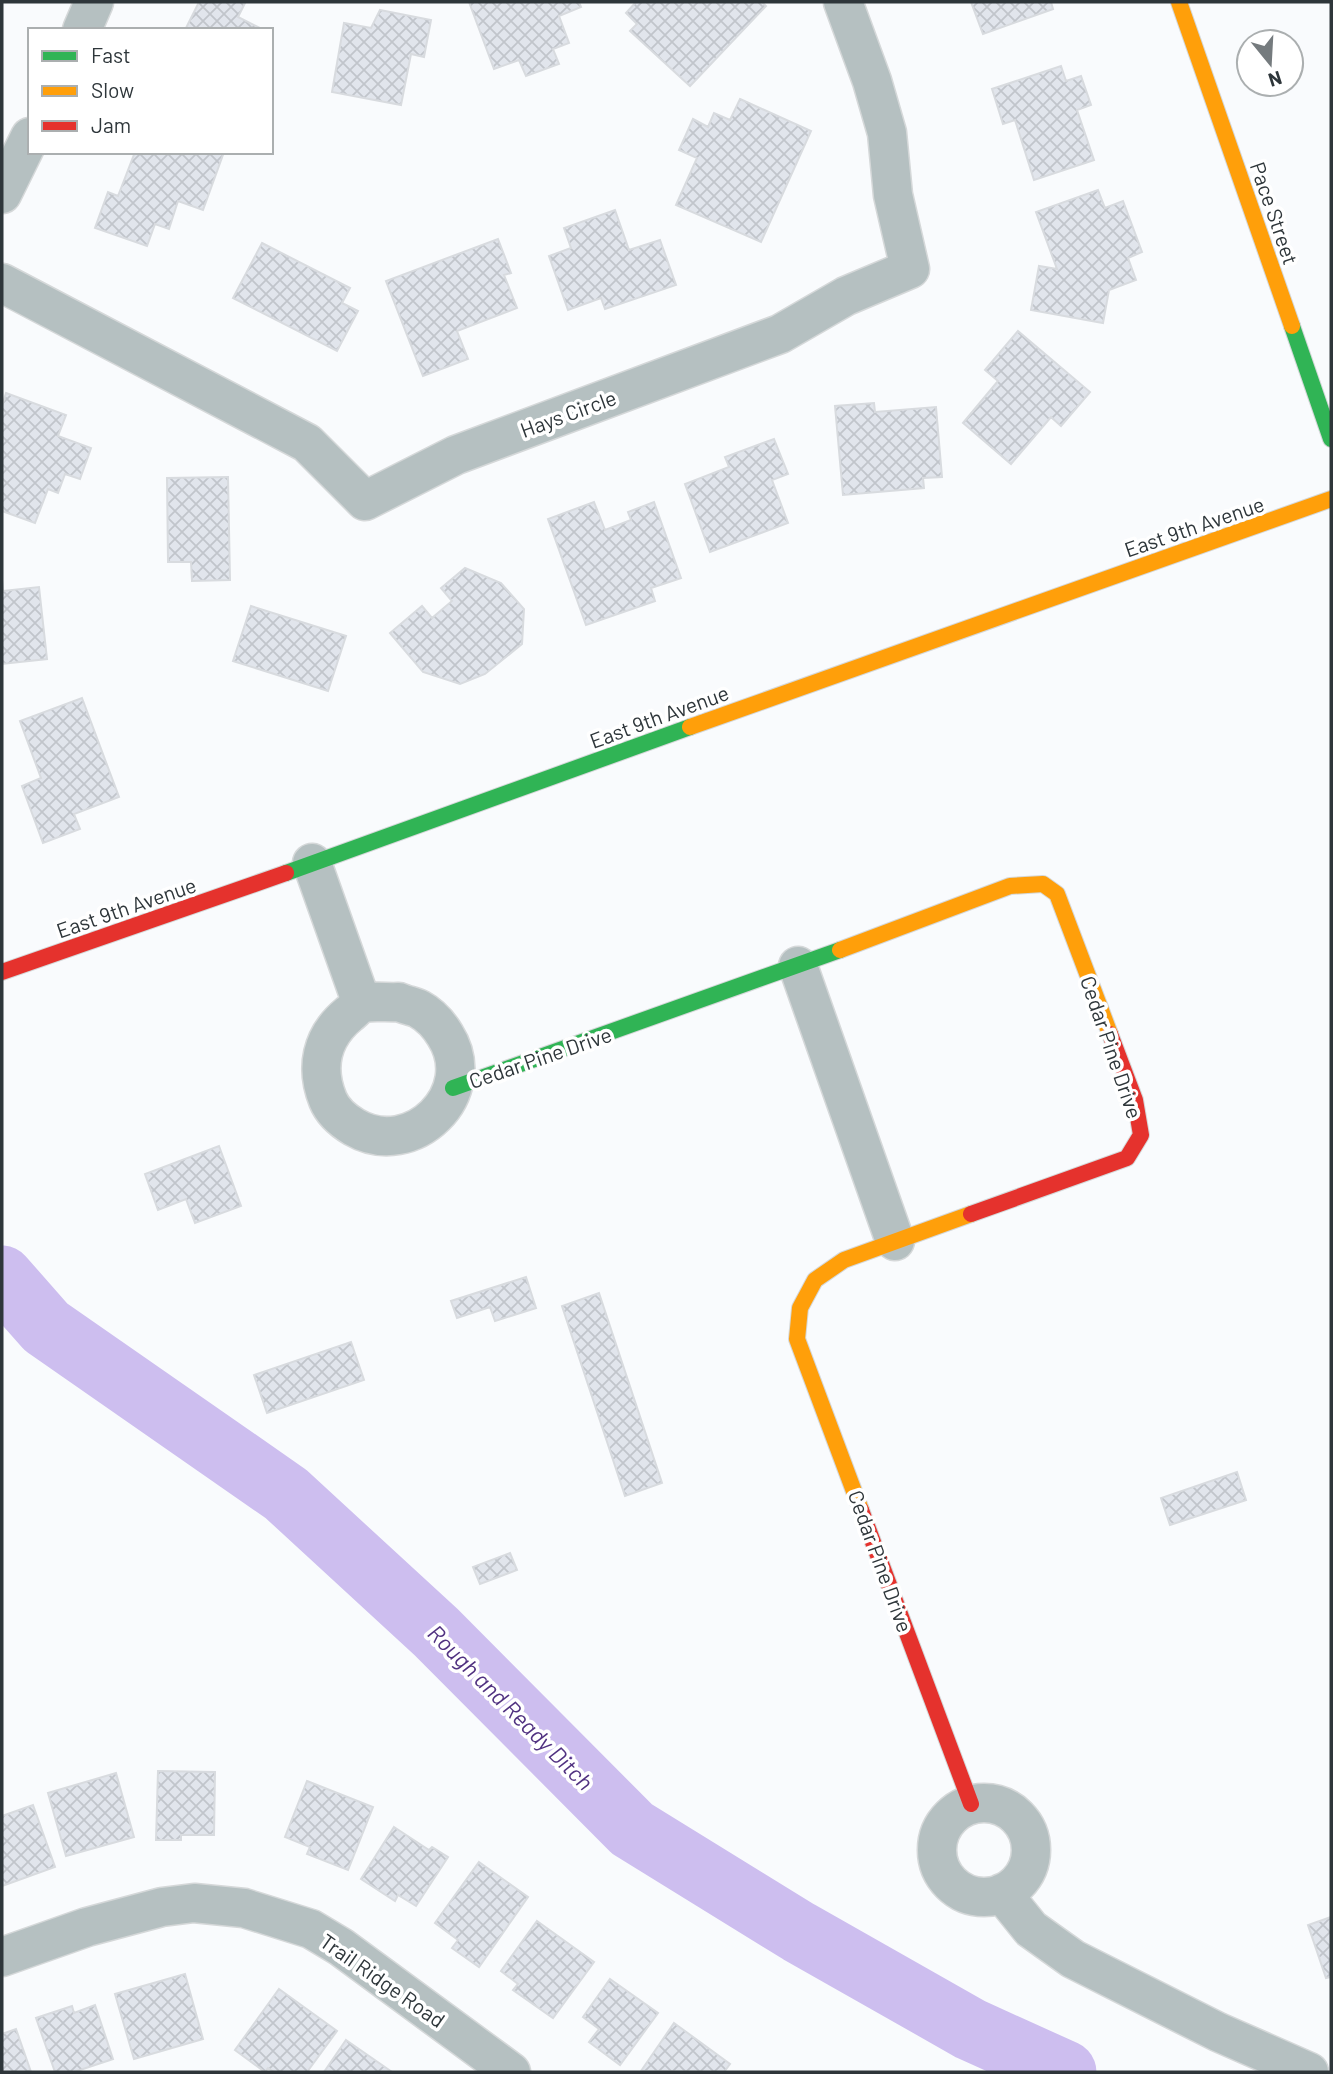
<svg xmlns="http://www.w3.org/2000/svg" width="1333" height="2074" viewBox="0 0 1333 2074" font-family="Barlow,sans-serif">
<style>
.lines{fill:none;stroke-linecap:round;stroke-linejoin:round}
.river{stroke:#cdbeef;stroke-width:63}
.building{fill:url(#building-cross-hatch);stroke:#d8dbdf;stroke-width:2}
.street-casing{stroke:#d5d8d9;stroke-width:41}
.fast-casing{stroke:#d5d8d9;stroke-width:18}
.slow-casing{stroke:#d5d8d9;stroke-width:18}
.jam-casing{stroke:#d5d8d9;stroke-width:18}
.street{stroke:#b5c0c1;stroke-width:38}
.fast{stroke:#30b455;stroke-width:16}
.slow{stroke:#ff9f0a;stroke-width:16}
.jam{stroke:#e5322d;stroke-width:16}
.labels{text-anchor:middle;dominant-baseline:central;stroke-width:7;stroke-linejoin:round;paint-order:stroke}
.street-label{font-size:21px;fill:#2e363a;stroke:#fff}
.water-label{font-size:23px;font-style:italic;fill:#513281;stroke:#fff}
</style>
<defs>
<pattern id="building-cross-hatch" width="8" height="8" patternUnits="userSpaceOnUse" patternTransform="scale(1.75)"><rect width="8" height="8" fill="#e1e5ec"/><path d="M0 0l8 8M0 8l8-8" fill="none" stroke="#c1c5cb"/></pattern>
</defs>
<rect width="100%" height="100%" fill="#f9fbfd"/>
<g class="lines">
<path class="river" d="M2,1277L46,1327L286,1494L436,1632L632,1829L799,1932L970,2029L1065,2072"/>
</g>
<path class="building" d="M199,2H242L245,3L238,17L264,30H185Z
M469,2H579L581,7L559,16L569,43L553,49L559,64L526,76L519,60L494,69Z
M636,2H762L766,6L690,86L630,31L637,24L626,13Z
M971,2H1051L1053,9L983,34Z
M380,10L431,20L424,57L411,54L401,105L332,92L344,23L371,28Z
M1061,66L1066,81L1081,76L1091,105L1077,110L1094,160L1034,180L1015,120L1003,124L992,89Z
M740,99L811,131L761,242L676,205L697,158L679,150L693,119L708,127L714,113L730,120Z
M135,152H224L203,210L178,201L169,229L155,224L147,246L95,228L108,192L118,196Z
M1098,190L1105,208L1123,201L1142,252L1128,258L1136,280L1109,290L1103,323L1031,310L1039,266L1057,269L1036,212Z
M615,210L629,250L660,240L676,285L605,309L601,298L568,310L549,256L571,248L564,228Z
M498,239L511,273L504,275L517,308L457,331L468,359L423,376L386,281Z
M262,243L350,288L342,303L358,311L337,351L233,298Z
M1018,331L1090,392L1061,426L1051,417L1011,464L963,423L998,381L985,370Z
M6,393L66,415L58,436L91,448L80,479L65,474L58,493L48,489L35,523L2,511V406Z
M874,403L875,412L936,407L942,477L923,478L924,488L843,495L835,406Z
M774,439L788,474L772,480L788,523L710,552L685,484L729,467L725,457Z
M228,477L230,580L192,581L191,562H168L167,478Z
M594,502L605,530L631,520L628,512L654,502L681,578L651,588L655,601L586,625L548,519Z
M465,568L501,583L524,609L522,644L485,674L460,684L423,672L390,633L422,606L432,618L452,601L441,588Z
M2,580L3,591L39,587L47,659L2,664Z
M251,606L346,636L328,691L233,661Z
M82,698L119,797L74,814L80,829L43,843L22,786L41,778L20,721Z
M219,1146L241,1206L195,1223L186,1199L158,1210L145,1174Z
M526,1277L536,1308L495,1321L490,1307L457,1318L451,1301Z
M599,1293L662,1483L625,1496L562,1306Z
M351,1342L364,1380L267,1413L254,1375Z
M1237,1472L1246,1500L1170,1525L1161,1498Z
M510,1553L517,1570L480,1584L473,1567Z
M158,1771L215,1772L214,1835H181V1840H156Z
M116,1773L134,1837L66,1856L48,1793Z
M307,1781L373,1807L348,1870L307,1854L310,1847L285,1837Z
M33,1805L55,1867L2,1886V1816Z
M394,1827L429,1850L432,1847L448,1857L416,1906L398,1895L395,1901L361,1879Z
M479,1862L528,1897L479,1967L452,1948L458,1940L435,1923Z
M1331,1917V1977L1326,1978L1308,1925Z
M537,1921L594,1962L553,2018L513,1990L518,1984L501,1971Z
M185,1974L203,2039L134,2059L115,1994Z
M610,1979L658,2013L620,2065L589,2042L599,2029L583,2017Z
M279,1989L337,2031L307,2072H274L268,2068L265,2072L235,2050Z
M95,2005L113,2059L74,2072H55L36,2018L72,2006L74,2013Z
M674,2023L730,2064L724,2072L641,2071Z
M16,2029L31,2072H2V2034Z
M346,2040L392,2072H324Z"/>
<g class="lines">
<defs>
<path id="street" d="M82,30L94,2
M2,194L30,137
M2,283L307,443L365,501L456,455L780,334L846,296L910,269L893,195L887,133L872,81L843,2
M312,863L362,1004
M798,966L895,1241
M399,1002C405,1005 413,1006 419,1009C430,1015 439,1025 445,1035C482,1093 412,1161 354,1127C344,1121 333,1112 328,1100C315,1068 321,1037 349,1014C352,1012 357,1006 361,1004C371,1000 388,1003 399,1002Z
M937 1850a47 47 0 1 1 94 0a47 47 0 1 1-94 0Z
M1002,1893L1031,1929L1073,1959L1218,2032L1309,2072
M2,1957L87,1927L162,1907L194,1903L244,1908L311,1929L341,1947L511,2072"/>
<path id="fast" d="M1292,326L1331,439
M286,873L690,727
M453,1088L840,950"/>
<path id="slow" d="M1179,2L1292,326
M690,727L1331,499
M840,950L1010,886L1043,884L1057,894L1110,1034
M861,1510L797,1339L800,1308L815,1280L844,1260L971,1214"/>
<path id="jam" d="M2,972L286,873
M971,1214L1127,1158L1141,1135L1135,1100L1110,1034
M861,1510L971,1804"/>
</defs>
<use href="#street" class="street-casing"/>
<use href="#fast" class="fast-casing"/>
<use href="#slow" class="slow-casing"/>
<use href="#jam" class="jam-casing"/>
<use href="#street" class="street"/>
<use href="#fast" class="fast"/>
<use href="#slow" class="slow"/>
<use href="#jam" class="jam"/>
</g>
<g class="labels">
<g class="street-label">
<text transform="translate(1275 213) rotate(71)">Pace Street</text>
<text transform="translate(568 413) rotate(-20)">Hays Circle</text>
<text transform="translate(1194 526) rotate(-19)">East 9th Avenue</text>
<text transform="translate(659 716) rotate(-20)">East 9th Avenue</text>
<text transform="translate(126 907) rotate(-19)">East 9th Avenue</text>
<text transform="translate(1112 1047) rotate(71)">Cedar Pine Drive</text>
<text transform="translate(540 1057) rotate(-19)">Cedar Pine Drive</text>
<text transform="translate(881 1561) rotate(70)">Cedar Pine Drive</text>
<text transform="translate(383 1980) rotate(35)">Trail Ridge Road</text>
</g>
<g class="water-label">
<text transform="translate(511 1707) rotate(45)">Rough and Ready Ditch</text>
</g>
</g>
<rect width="1333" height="2074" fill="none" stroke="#2e363a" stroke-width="7"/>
<rect x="28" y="28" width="245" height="126" fill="#ffffff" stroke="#abafb0" stroke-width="2"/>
<rect x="42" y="51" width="35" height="10" fill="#30b455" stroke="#abafb0" stroke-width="2"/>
<text x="91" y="63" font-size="21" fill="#2e363a">Fast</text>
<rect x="42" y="86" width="35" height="10" fill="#ff9f0a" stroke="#abafb0" stroke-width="2"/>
<text x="91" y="98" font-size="21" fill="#2e363a">Slow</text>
<rect x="42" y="121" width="35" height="10" fill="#e5322d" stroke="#abafb0" stroke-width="2"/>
<text x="91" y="133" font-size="21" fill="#2e363a">Jam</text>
<g transform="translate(1270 63) rotate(162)"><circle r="33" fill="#ffffff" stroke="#abafb0" stroke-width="2"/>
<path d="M0-5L12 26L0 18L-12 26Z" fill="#757b7e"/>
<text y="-10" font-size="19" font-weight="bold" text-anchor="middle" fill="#2e363a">N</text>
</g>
</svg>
